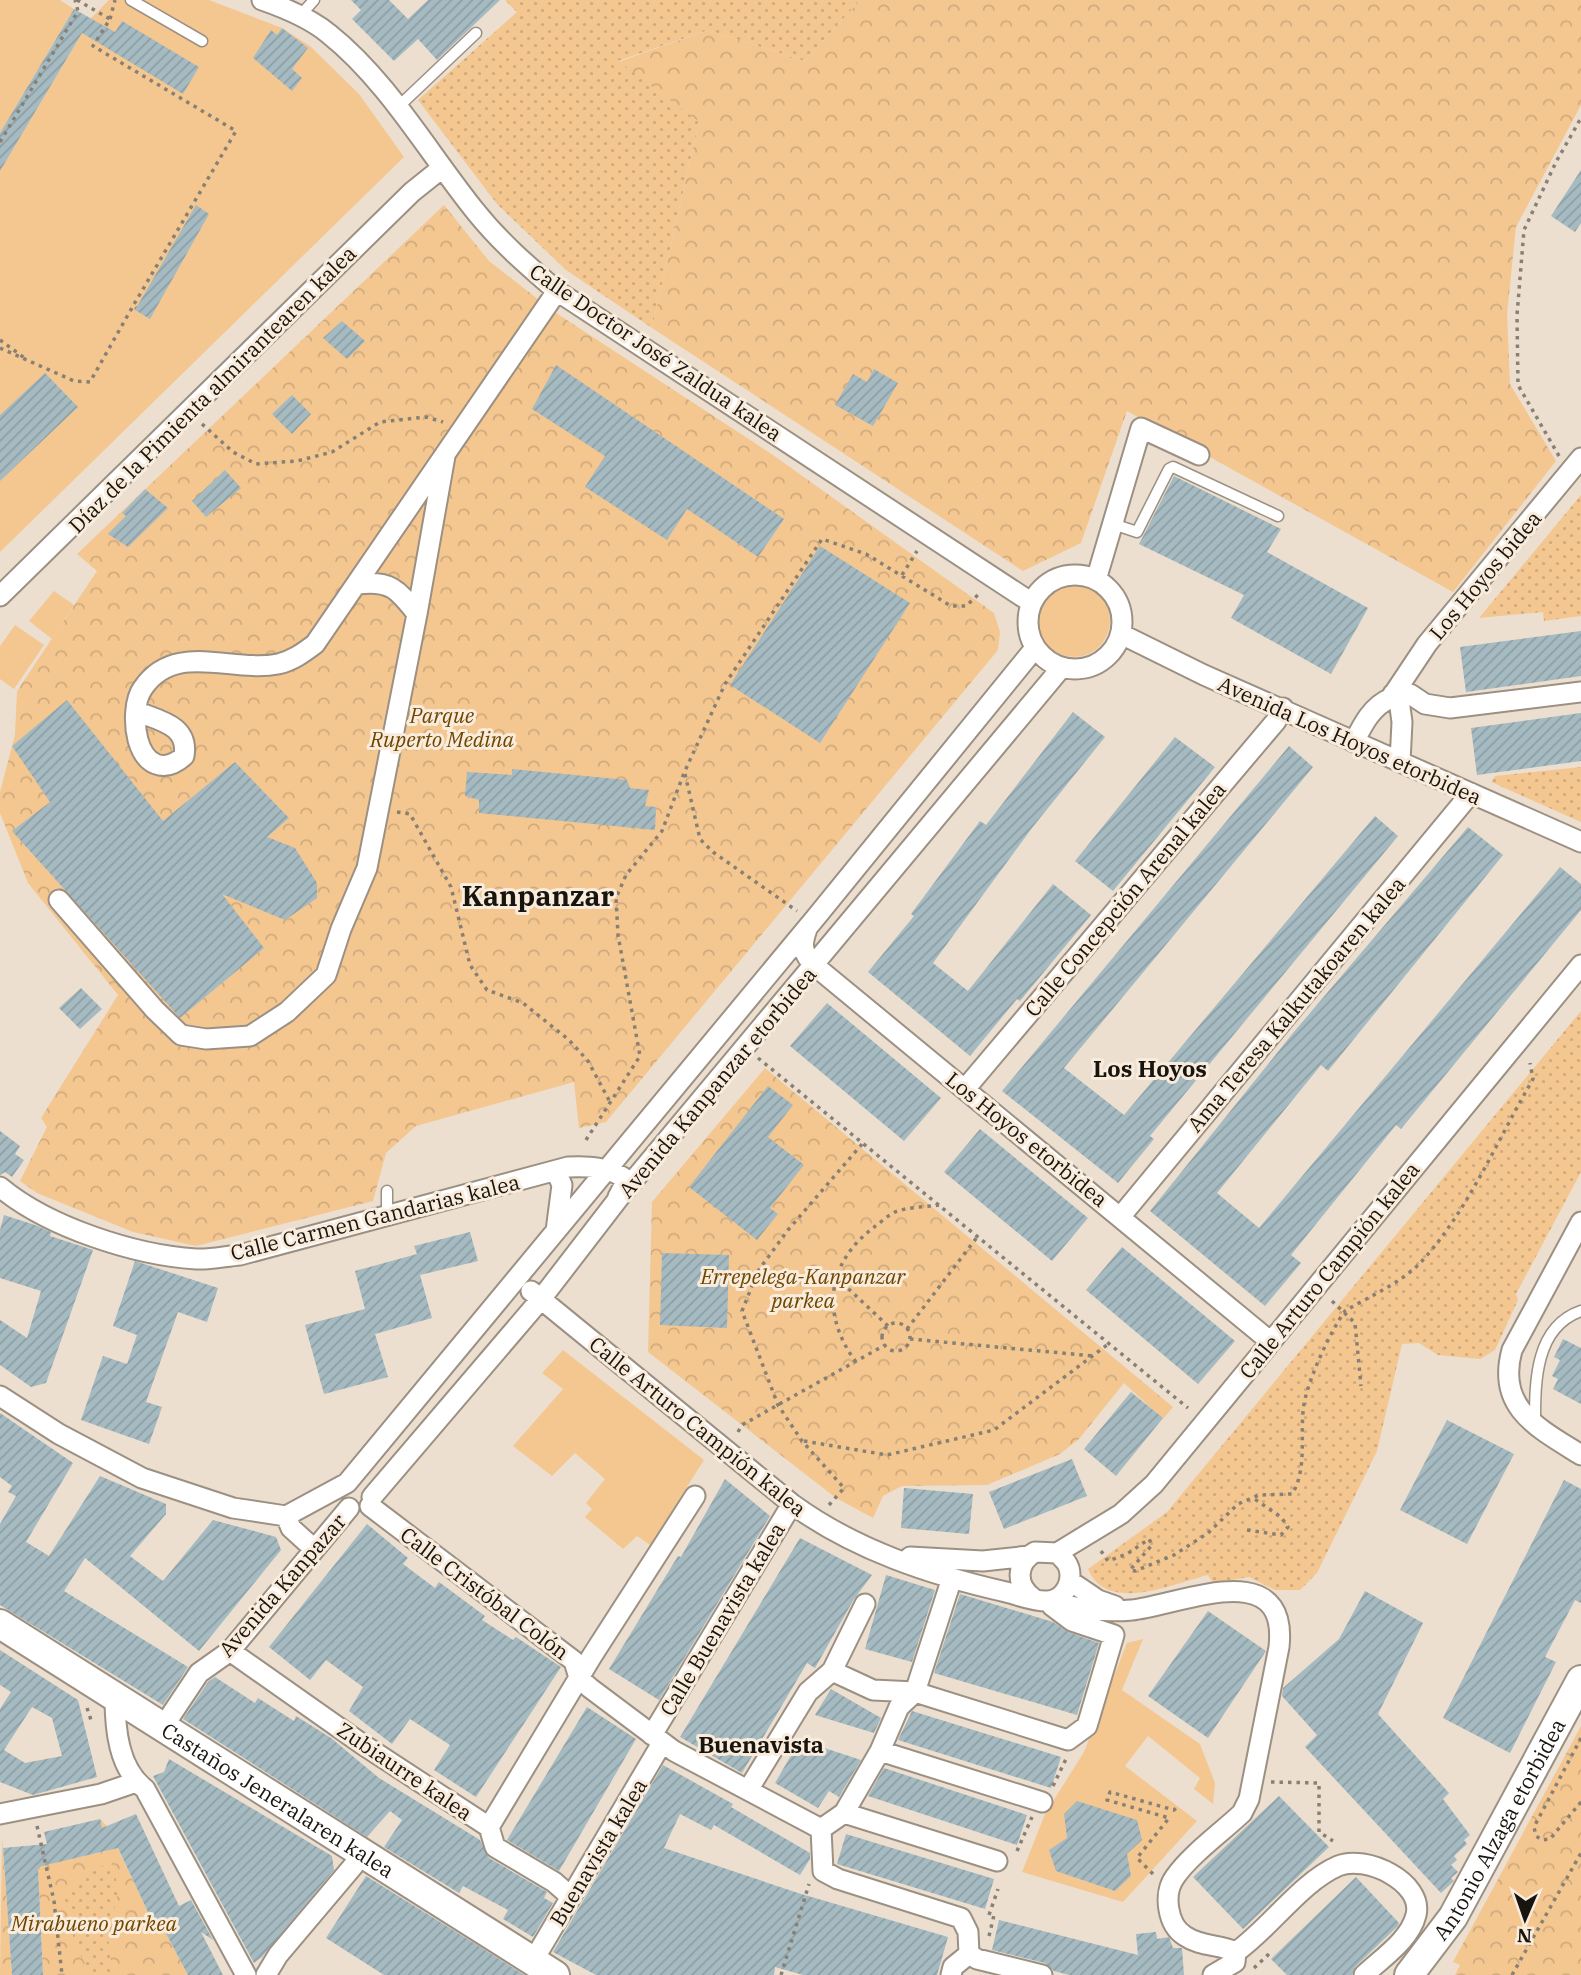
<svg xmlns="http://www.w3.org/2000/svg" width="1581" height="1975" viewBox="0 0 1581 1975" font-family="'IBM Plex Serif',serif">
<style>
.grass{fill:#f4c791}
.forest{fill:url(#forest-crowns)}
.garden{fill:url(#garden-dots)}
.building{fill:url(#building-hatch);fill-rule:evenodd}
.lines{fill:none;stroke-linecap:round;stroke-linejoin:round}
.lane-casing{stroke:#9c9082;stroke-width:13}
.street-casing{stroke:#9c9082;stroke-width:23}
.secondary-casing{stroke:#9c9082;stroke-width:32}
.path{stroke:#888074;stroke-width:3.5;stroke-dasharray:3.5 5;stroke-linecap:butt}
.lane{stroke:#fff;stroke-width:10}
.street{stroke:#fff;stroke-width:19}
.secondary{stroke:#fff;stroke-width:28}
.labels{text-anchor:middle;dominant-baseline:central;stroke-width:6;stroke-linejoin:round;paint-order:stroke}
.street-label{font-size:21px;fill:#18140e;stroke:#f9ecdc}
.park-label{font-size:21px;font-style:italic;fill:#6e4600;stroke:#f9ecdc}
.neighbourhood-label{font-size:23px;font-weight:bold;fill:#18140e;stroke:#f9ecdc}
.district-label{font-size:28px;font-weight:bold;fill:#18140e;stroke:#f9ecdc}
</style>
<defs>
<pattern id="forest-crowns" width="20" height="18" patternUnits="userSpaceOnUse" patternTransform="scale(1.75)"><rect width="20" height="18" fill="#f4c791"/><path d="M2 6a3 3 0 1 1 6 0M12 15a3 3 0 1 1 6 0" fill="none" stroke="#d0aa7c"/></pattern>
<pattern id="garden-dots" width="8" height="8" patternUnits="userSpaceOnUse" patternTransform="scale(1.75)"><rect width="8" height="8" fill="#f4c791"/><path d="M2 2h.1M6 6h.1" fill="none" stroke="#d0aa7c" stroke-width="1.8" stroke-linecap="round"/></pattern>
<pattern id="building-hatch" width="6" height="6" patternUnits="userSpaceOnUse" patternTransform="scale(1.75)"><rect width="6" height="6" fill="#a5bac1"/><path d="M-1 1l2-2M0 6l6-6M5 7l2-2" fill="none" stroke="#8d9fa5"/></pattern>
</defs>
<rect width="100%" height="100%" fill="#ecdfcf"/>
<path class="grass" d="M0,0H60L74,9L0,133Z
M109,0H209L282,28L310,46L359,94L404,157L0,552V170L91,18Z
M1038 621a36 36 0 1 1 72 0a36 36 0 1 1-72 0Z
M54,591L74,605L52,639L29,621Z
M15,625L44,645L14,689L0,679V646Z
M563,1350L704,1460L650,1545L637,1536L623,1549L585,1517L592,1509L586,1503L605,1479L575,1453L552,1476L513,1446L563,1389L542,1373Z
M1143,1639L1122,1690L1200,1744L1215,1783L1213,1804L1194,1789L1200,1778L1148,1736L1125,1766L1197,1821L1123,1902L1022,1872L1045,1814L1084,1752L1127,1643Z"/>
<path class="forest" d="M860,0H1581V105L1516,227L1507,314L1510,384L1556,461L1453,592L1127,411L1081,543L1023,571L652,328L699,122L618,62L708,30L805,61Z
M444,205L489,261L553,311L773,455L994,613L1000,632L998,650L606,1122L579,1128L574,1082L416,1126L386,1153L373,1201L196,1246L133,1232L37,1193L20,1181L47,1127L41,1118L118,995L28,883L0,813V792L15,735L17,691L97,571L77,554Z
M765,1068L1173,1407L1163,1419L1124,1383L1079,1439L1060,1454L987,1485L902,1486L883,1496L873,1518L836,1498L648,1352L652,1202Z
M1581,1726V1975H1455L1460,1965L1453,1962Z
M100,1819L107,1826L155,1926L161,1924L188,1975H43L38,1866L107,1851Z
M2,1837L11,1959L12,1975H0Z"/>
<path class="garden" d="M505,0H860L805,61L708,30L618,61L699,122L652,328L566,270L497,204L418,100L517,12Z
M1581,495V616L1544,621L1543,612L1479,618Z
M1581,767V822L1491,782L1495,776Z
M1581,1011V1172L1516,1294L1518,1300L1495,1350L1480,1359L1438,1355L1419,1343L1402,1344L1377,1451L1317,1573L1300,1590H1275L1249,1577L1213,1583L1208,1575C1173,1584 1107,1614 1088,1569L1167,1512Z
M111,1862L119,1889L108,1937L113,1975H91L75,1944L64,1896L90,1872Z"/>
<path class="building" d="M351,0H389L408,19L428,0H500L437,60L418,39L394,61L352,19L361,10Z
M74,9L115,32L122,21L199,67L183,94L82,33L0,171V133Z
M282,28L308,48L292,69L302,78L292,91L253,58L271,30L277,35Z
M1581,170V223L1575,232L1551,216Z
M196,205L209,214L150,319L135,310Z
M342,321L365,341L347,359L323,338Z
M556,365L784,519L758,557L687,509L667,540L585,487L605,456L532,409Z
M874,369L898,383L873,426L835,405L853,374L867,382Z
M45,373L78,407L0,481V415Z
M292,395L311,414L292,434L272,414Z
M225,470L241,488L206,517L192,501Z
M1174,476L1281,529L1267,552L1368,608L1331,674L1231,618L1244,595L1139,544Z
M145,489L168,508L128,547L108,534L126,516L122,513Z
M820,546L910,603L820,743L730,685Z
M1581,631V676L1466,692L1460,647Z
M67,700L163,821L235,762L289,818L267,837L295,848L317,883V898L285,920L222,894L264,948L180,1018L12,831L50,802L12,746Z
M1073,712L1105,737L1032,828L933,963L968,991L1053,884L1091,915L1020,1001L1017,999L970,1056L868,972L914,916L911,914L980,821L986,825Z
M1581,713V761L1477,775L1471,728Z
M1175,737L1215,767L1113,891L1075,861Z
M1289,746L1313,767L1064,1068L1124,1115L1375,816L1398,836L1150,1136L1154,1139L1118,1183L1002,1091Z
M512,769L627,780L630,788L649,790L645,806L656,807L655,830L479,813V800L465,796L467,772L512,775Z
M1468,827L1503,855L1328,1071L1321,1065L1217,1193L1259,1228L1560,867L1581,884V910L1401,1129L1396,1125L1291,1255L1301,1263L1265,1306L1150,1211L1293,1033Z
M81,988L102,1009L80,1029L59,1008Z
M827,1003L941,1098L904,1141L790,1046Z
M768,1086L793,1105L768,1137L804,1165L770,1208L778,1214L757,1240L689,1187Z
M980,1129L1088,1218L1052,1261L944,1172Z
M0,1131L20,1146L15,1154L24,1160L12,1177L5,1172L0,1175Z
M4,1215L35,1225L51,1232L50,1236L93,1250L46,1383L31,1387L0,1365V1320L27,1338L41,1291L0,1278V1230Z
M470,1232L478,1261L420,1275L432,1318L375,1334L388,1377L324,1394L305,1325L365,1309L355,1271L417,1254L414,1246Z
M1122,1247L1235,1341L1198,1384L1086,1290Z
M662,1253L729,1255L727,1328L660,1325Z
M135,1261L218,1288L207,1322L178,1312L146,1402L162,1407L149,1444L81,1420L103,1356L127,1364L137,1335L113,1326Z
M1563,1339L1581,1348V1404L1553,1389L1558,1379L1552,1376L1560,1360L1554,1357Z
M1131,1392L1163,1418L1116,1476L1084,1449Z
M0,1413L73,1463L26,1542L49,1556L100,1476L166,1504V1514L130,1556L163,1581L213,1520L276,1537L281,1550L199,1651L85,1558L64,1591L188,1667L163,1705L0,1605V1524L16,1496L8,1492L12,1486L0,1477Z
M1447,1420L1514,1454L1467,1544L1400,1510Z
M1072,1459L1087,1496L1004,1529L989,1492Z
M725,1479L770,1516L659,1700L609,1669L678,1556L681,1557Z
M1564,1480L1581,1489V1603L1575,1600L1545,1657L1556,1662L1510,1753L1443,1718Z
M904,1488L973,1494L969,1534L901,1528Z
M367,1524L408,1558L403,1564L435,1588L439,1582L485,1616L482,1620L513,1640L516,1637L561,1667L476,1797L434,1770L450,1745L410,1719L392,1744L349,1711L363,1687L326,1660L310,1680L269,1647Z
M800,1538L872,1575L854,1599L815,1668L807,1663L742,1773L680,1737Z
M886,1575L935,1590L912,1662L865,1649Z
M1365,1591L1423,1623L1378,1714L1449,1793L1443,1799L1470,1835L1464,1840L1467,1844L1454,1856L1457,1860L1451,1865L1458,1872L1451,1878L1454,1881L1441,1893L1305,1747L1317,1735L1282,1696L1283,1688L1339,1639Z
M960,1594L1053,1622L1068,1632L1099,1643L1077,1715L934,1673Z
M1208,1611L1266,1651L1208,1738L1148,1696Z
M0,1650L78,1700L97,1777L33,1795L0,1782V1709L11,1692L0,1685ZM32,1707L52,1718L62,1756L25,1763L4,1750Z
M215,1677L255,1703L258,1698L294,1721L296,1716L331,1738L379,1778L480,1840L489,1858L547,1892L544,1898L553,1903L533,1937L503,1919L508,1910L463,1886L459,1893L384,1847L402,1820L390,1811L367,1837L183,1719L208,1682Z
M831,1689L881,1718L874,1733L815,1715Z
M587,1707L636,1739L559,1871L507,1840Z
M912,1711L1061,1757L1051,1788L898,1740Z
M800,1740L861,1760L839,1797L829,1791L818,1808L775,1783Z
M169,1759L332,1856L334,1870L262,1957L254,1963L153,1776L164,1772Z
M663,1765L733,1804L731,1807L810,1853V1859L800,1875L714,1825L711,1830L680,1814L664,1848L798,1893L948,1937L937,1975H803L775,1967L774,1975H596L553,1952Z
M884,1768L1027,1815L1017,1845L868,1796Z
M1279,1796L1329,1847L1243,1929L1193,1877Z
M1077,1801L1137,1820L1142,1840L1127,1854L1131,1876L1115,1891L1056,1871L1049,1850L1067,1838L1064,1814Z
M136,1814L179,1906L191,1900L213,1940L201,1932L223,1975H188L161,1924L155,1927L118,1848L38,1867L43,1975H12L3,1848L47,1844L44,1832L100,1819L102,1828Z
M846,1834L994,1879L985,1909L837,1864Z
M366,1876L477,1945L524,1975H384L326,1938Z
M1356,1877L1399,1923L1398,1926L1356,1966L1352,1975H1287L1271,1959Z
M999,1920L1138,1955L1136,1934L1156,1932L1157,1939L1169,1937L1173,1948H1182L1184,1975H1069L1054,1971L1045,1963L992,1950Z"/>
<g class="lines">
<defs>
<path id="lane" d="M131,0L202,41
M300,16L314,0
M397,108L476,33
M1113,524L1137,532L1169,469L1173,467L1278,516
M387,1216V1191
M1535,1422C1535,1382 1535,1327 1581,1311"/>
<path id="street" d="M262,0C285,8 310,18 329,34C388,81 429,154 476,212C500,242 528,266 557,291L1032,603
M1028 622a47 47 0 1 1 94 0a47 47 0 1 1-94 0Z
M1096,580L1141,428L1199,455
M358,584C391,580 398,590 417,614
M0,596L412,192L442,168
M1121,634L1204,675L1581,842
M1393,694H1410L1425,704L1450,708L1581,692
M1391,698L1427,644L1581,458
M1391,698L1399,700L1402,722L1400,762
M138,712C161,721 189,726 184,756C164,774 145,765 138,740C134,725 134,700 143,688C175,641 231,673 278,664C292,661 303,653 315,644L557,291
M1354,742C1363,724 1372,706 1391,698
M59,900L155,1010L181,1035L206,1039L250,1036L287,1012L326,975L341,929L367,868L417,614L445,456
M807,929C801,946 802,953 815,966L1271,1342
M965,1089L1276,721L1283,708
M556,1171L562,1185L556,1231
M0,1187C48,1227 134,1255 196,1259C210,1260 226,1256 240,1255L568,1167C589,1166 610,1167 627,1180L618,1197
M1121,1216L1471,793
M1581,1222L1512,1350C1496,1408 1538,1428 1581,1455
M531,1291L792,1504C855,1550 931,1575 1006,1592C1018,1595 1035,1602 1048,1601C1061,1600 1070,1588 1070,1575C1070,1565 1065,1560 1057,1553L1035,1552C1016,1563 1015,1585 1033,1598
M0,1396L59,1434L142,1478L233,1508L286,1516L347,1483L817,916L1035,648
M372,1497L541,1299L618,1199L1062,667
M370,1506L574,1661L579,1678L590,1688L674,1751L821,1829
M286,1516L291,1528L313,1548
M1057,1553L1121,1514L1154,1484L1581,965
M910,1557L983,1561L1029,1556
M1070,1581L1098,1600L1115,1606
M1047,1601C1076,1608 1103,1613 1132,1610C1179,1605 1289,1554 1279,1647L1249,1799L1242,1813C1222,1832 1190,1855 1175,1877C1163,1893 1167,1925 1185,1936C1201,1947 1219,1944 1236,1952
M230,1651L362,1744L489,1827L495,1847L554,1882L570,1896
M832,1671L873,1690L915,1692L1068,1740L1087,1726L1114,1635L1072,1621L1052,1606
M115,1697C115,1728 118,1768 145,1789L246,1975
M163,1727L199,1673L230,1651L349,1508
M652,1735L792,1504
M880,1751L1042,1802
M748,1790L808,1692L832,1671L865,1604
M844,1813L997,1861
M0,1814L101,1794L136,1782
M489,1827L592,1656L695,1496
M821,1829L844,1813L880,1751L899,1707L915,1692L952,1578
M821,1829L823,1871L838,1879L961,1918L968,1932L969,1954
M1236,1952C1270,1928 1301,1882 1338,1866C1365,1854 1424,1882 1416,1915C1410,1940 1382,1958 1364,1975
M969,1954L977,1959L1042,1975
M533,1961L662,1743
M266,1975L278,1955L354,1865
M951,1975L953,1967L969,1954
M1213,1975L1235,1962L1236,1952"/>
<g id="secondary">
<path id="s1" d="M0,1624L555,1975"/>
<path id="s2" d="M1409,1975L1453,1917L1581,1680"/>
</g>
</defs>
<use href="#lane" class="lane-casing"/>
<use href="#street" class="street-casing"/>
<use href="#secondary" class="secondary-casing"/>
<path class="path" d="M77,0L110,19L93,46L236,131L133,306
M110,19L115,0
M0,142L78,11L75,0
M0,340L26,359
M0,348L74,381L90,382L133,306L136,308
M202,424L233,452L256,464L297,461L332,452L380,422L426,417L443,422
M1559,456L1518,385L1517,315L1524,230L1556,162L1581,118
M902,575L917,551
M685,774L700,839L713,852L797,911
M397,812L410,814L451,887L470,965L487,990L523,1003L569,1040L588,1061L610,1102
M758,1058L1188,1408
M586,1140L640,1056L618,935L616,898L626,875L662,831L684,773L725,684L822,539L866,554L951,606H966L980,593
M836,1277L888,1326
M1332,1301L1355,1323L1361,1386
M882 1337a14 14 0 1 1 28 0a14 14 0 1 1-28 0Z
M907,1329L978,1236
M910,1339L1094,1356
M856,1362C821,1315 826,1264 873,1228C880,1223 888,1215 895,1212C908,1207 925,1207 939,1205
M738,1432L742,1425L885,1345
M804,1441L887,1455L994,1430L1107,1345
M829,1505L844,1488L802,1441L778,1405L742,1311L758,1271L788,1230L863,1143
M1247,1530L1281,1535L1288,1527L1281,1517L1253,1498
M1101,1551L1108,1561L1127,1554L1149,1539L1152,1545L1130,1570L1135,1571L1174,1555L1208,1533L1238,1504L1259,1495L1292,1494C1309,1467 1298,1430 1305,1399C1311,1374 1330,1332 1345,1311C1370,1296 1403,1282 1422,1261C1465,1214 1493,1150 1524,1095L1533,1079L1530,1063
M87,1708L92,1723
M1581,1738L1534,1827L1536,1836L1542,1840L1550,1839L1581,1802
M1271,1782L1319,1783V1832L1333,1841
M1053,1786L1066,1759
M37,1826L54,1901L62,1975
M1017,1851L1032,1817
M1153,1874L1137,1858L1169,1818L1107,1800L1110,1792L1174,1810L1178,1806
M989,1915L998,1889
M989,1936L994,1915
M1254,1968L1270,1953
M781,1975L809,1884
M1512,1975L1581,1853"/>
<use href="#lane" class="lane"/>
<use href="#street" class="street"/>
<use href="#secondary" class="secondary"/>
</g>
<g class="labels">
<g class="street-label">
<text transform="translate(656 352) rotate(34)">Calle Doctor José Zaldua kalea</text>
<text transform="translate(212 389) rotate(-45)">Díaz de la Pimienta almirantearen kalea</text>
<text transform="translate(1485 575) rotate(-50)">Los Hoyos bidea</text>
<text transform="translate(1350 740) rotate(24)">Avenida Los Hoyos etorbidea</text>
<text transform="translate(1125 899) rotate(-50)">Calle Concepción Arenal kalea</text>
<text transform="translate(1296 1004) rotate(-50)">Ama Teresa Kalkutakoaren kalea</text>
<text transform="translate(717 1082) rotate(-50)">Avenida Kanpanzar etorbidea</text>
<text transform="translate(1027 1139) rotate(39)">Los Hoyos etorbidea</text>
<text transform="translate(375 1217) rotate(-14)">Calle Carmen Gandarias kalea</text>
<text transform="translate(1329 1270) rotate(-51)">Calle Arturo Campión kalea</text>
<text transform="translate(698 1426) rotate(39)">Calle Arturo Campión kalea</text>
<text transform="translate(282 1585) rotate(-49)">Avenida Kanpazar</text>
<text transform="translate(485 1593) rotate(37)">Calle Cristóbal Colón</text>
<text transform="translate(722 1619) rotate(-59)">Calle Buenavista kalea</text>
<text transform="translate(405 1771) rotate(34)">Zubiaurre kalea</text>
<text stroke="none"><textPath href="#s1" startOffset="329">Castaños Jeneralaren kalea</textPath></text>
<text stroke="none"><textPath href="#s2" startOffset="172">Antonio Alzaga etorbidea</textPath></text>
<text transform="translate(598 1852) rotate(-59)">Buenavista kalea</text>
</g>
<g class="park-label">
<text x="442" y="715">Parque<tspan x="442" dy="24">Ruperto Medina</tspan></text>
<text x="803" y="1276">Errepelega-Kanpanzar<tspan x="803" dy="24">parkea</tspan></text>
<text x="94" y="1923">Mirabueno parkea</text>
</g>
<g class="neighbourhood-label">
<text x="1150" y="1068">Los Hoyos</text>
<text x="761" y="1744">Buenavista</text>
</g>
<g class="district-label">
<text x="538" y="895">Kanpanzar</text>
</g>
</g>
<g transform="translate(1525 1919) rotate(182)" stroke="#f9ecdc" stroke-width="5" paint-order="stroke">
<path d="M0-5L12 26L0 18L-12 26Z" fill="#18140e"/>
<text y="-10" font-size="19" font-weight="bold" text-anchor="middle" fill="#18140e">N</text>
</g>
</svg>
